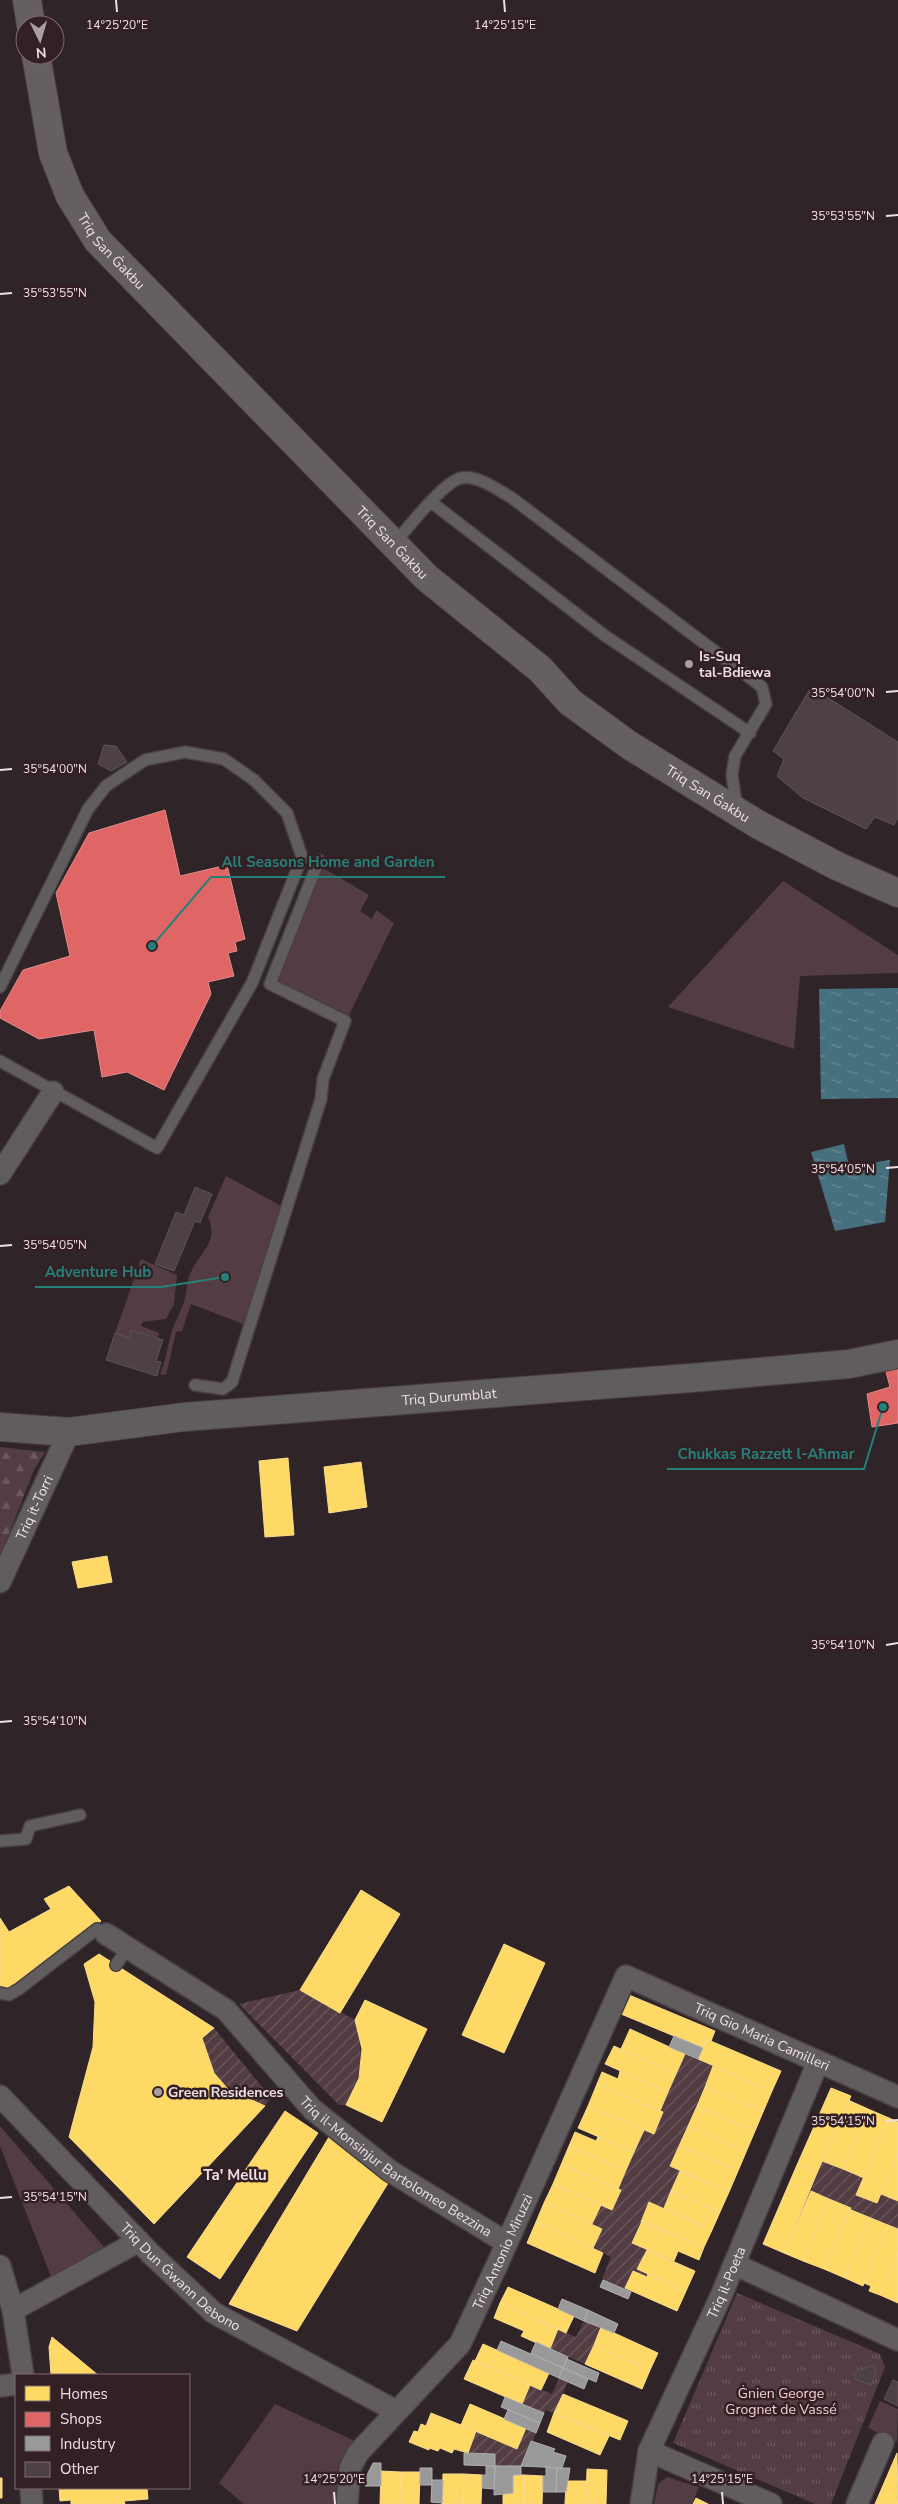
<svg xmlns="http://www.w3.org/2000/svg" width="898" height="2504" viewBox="0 0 898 2504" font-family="'Nunito Sans',sans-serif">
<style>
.grass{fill:#533d43}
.forest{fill:url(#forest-firs)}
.park{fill:url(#park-tufts)}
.garden{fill:url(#garden-furrows)}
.water{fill:url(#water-ripples)}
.homes{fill:#ffd966;stroke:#fadb8b}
.shops{fill:#e06666;stroke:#e48a8b}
.industry{fill:#999;stroke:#b2aeaf}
.building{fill:#4e4144;stroke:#5c5355}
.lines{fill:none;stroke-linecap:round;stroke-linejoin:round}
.service-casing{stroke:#493f42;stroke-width:14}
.minor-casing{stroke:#493f42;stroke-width:24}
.tertiary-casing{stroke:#493f42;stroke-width:30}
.secondary-casing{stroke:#493f42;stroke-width:30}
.service{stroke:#615d5e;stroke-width:11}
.minor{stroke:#615d5e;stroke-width:21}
.tertiary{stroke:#615d5e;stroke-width:28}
.secondary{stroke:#655f60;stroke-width:28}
.ticks{fill:none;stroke:#eddfe2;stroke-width:2}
.poi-dot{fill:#aa9ea1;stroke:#332025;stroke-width:2}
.labels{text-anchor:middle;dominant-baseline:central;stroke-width:5;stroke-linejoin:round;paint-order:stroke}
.street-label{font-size:14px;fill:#eddfe2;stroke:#332025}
.poi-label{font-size:14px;font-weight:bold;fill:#eddfe2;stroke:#332025;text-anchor:start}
.park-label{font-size:14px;fill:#f7cbd5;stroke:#332025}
.neighbourhood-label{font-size:15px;font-weight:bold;fill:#eddfe2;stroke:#332025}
.ticks-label{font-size:12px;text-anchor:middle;fill:#eddfe2;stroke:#332025;stroke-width:5;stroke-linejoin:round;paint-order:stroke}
.leader{fill:none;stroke:#25807a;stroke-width:2}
.callout-dot{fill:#25807a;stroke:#332025;stroke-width:2}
.callout-label{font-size:15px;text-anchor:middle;font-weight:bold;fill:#25807a;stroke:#332025;stroke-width:5;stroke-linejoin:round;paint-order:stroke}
</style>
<defs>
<pattern id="forest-firs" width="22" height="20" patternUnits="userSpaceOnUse" patternTransform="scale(1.25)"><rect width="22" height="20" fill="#533d43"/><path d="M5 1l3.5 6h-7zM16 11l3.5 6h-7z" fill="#6c595e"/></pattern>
<pattern id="park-tufts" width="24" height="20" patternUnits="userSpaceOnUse" patternTransform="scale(1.25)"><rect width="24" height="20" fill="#533d43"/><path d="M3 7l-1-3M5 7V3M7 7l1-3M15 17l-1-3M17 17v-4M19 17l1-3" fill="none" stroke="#6c595e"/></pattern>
<pattern id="garden-furrows" width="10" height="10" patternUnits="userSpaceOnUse" patternTransform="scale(1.25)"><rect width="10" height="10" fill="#533d43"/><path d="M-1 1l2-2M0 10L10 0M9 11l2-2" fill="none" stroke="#6c595e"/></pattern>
<pattern id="water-ripples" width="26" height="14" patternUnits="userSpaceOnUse" patternTransform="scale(1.25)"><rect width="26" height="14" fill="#47707e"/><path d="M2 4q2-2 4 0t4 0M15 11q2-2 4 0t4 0" fill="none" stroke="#6b8b96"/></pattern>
</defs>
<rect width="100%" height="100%" fill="#2f2427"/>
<path class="grass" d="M320,866L369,895L360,911L372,919L376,910L394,923L348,1017L276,982Z
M783,881L898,955V973L800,976L794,1049L668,1007Z
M226,1176L285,1208L246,1325L191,1304L182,1331L176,1332L166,1375L160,1374C166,1361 167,1347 171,1334C175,1321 182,1310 185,1298C187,1288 187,1281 191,1272C201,1250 219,1243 208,1217Z
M141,1259L177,1275L174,1304L166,1319L143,1322L141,1326L159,1333L158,1338L132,1330L129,1338L115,1333Z
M0,2126L104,2247L52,2279L0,2146Z
M880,2401L898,2409L897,2442L868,2428Z
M275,2404L355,2441L338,2470L336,2504H244L219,2483Z
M667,2477L699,2487L692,2504H654L658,2484Z"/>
<path class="forest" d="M0,1447L45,1452L34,1470L0,1557Z"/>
<path class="park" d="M737,2293L880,2354L885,2367L831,2504H815L673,2443Z"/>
<path class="garden" d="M300,1990L355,2020C364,2058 363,2070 346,2105H339L239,2004Z
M214,2028L271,2098L265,2106C223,2085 215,2086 202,2038Z
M685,2054L713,2066L670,2166L680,2171L664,2208L649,2202L632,2242L647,2250L638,2269L648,2273L647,2277L633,2271L625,2289L602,2279L611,2257L593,2248L602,2229L592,2224L601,2205L612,2209L620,2191L618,2189L644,2130L654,2134L663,2112L660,2111Z
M822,2161L864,2178L881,2194L898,2201V2229L811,2191Z
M584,2321L601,2329L585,2364L550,2349L558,2329L576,2337Z
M559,2378L568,2381L554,2413L546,2410L544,2413L522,2404L530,2385L552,2394Z
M526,2428L536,2433L533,2441H530L521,2466H495V2454L468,2453L476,2431Z"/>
<path class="water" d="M898,988V1098L821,1099L819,989Z
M844,1144L849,1166L890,1160L885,1222L835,1231L811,1152Z"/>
<path class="homes" d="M288,1458L294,1535L265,1537L259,1461Z
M361,1462L367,1507L329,1513L324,1467Z
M107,1556L112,1582L78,1588L72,1562Z
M69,1886L101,1921L8,1991L0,1989V1918L9,1932L51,1909L44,1899Z
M361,1890L400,1914L340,2013L300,1990Z
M504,1944L545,1963L504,2053L462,2035Z
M99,1954L214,2028L202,2038L214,2073L228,2089L265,2106L154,2224L69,2137L93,2047L95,2002L84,1964Z
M629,1995L715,2031L711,2041L706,2039L703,2048L621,2014Z
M365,2000L427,2029L382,2122L346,2105L359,2078L362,2049L355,2020Z
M630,2029L685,2054L676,2074L621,2049Z
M706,2039L781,2071L772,2091L698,2059Z
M614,2046L676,2074L668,2092L605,2064Z
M713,2066L772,2091L763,2112L705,2087Z
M620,2071L668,2092L660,2111L597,2084L602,2072L618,2079Z
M597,2084L663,2112L654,2134L588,2106Z
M705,2087L763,2112L755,2131L697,2106Z
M831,2088L851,2096L817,2173L797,2165Z
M848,2100L868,2109L843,2169L822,2161Z
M588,2106L644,2130L634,2152L578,2128Z
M697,2106L755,2131L746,2152L688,2126Z
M868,2109L889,2118L864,2178L843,2169Z
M285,2111L318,2133L220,2279L187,2257Z
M889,2118L898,2122V2154L877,2203L856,2195Z
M688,2126L746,2152L738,2171L679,2146Z
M575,2132L596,2141L598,2137L634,2152L626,2170L569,2146Z
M329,2137L390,2180L297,2331L229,2304Z
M569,2146L626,2170L618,2189L561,2165Z
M679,2146L738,2171L729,2192L670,2166Z
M898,2154V2201L881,2194Z
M561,2165L621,2190L612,2210L553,2184Z
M797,2165L817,2173L784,2253L763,2244Z
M680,2171L729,2192L720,2212L671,2191Z
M553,2184L601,2205L592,2224L544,2203Z
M671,2191L720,2212L712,2230L664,2208Z
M811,2191L829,2199L803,2261L784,2253Z
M829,2199L851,2208L824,2269L803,2261Z
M649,2202L712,2230L704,2247L641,2222Z
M544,2203L602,2229L593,2248L536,2222Z
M849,2209L871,2218L845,2278L824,2269Z
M871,2218L888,2225L863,2286L845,2278Z
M642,2221L704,2247L699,2260L678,2251L674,2261L632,2243Z
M536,2222L603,2253L595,2273L527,2243Z
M888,2225L898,2229V2253L880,2295L869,2291L871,2286L864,2283Z
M647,2250L695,2271L686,2291L637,2269Z
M898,2253V2303L880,2295Z
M633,2271L647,2277L648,2273L686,2291L677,2311L625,2288Z
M508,2287L574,2316L566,2333L500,2303Z
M500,2303L558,2329L550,2349L521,2336L524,2331L494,2318Z
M601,2327L658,2353L650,2370L594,2345Z
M52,2337L98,2375H51L49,2347Z
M483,2344L549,2373L541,2390L475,2361Z
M594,2345L650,2370L642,2389L585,2364Z
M473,2360L530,2385L522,2404L464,2379Z
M563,2394L628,2421L620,2440L554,2413Z
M470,2404L526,2428L517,2449L461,2425Z
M431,2413L476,2431L468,2453L454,2449L452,2453L440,2448L438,2451L429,2448V2450L409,2442L414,2431L418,2432L421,2424L426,2426Z
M554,2413L609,2436L600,2455L547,2432Z
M897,2453L898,2504H875Z
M587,2469L607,2470L606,2504H586Z
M381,2471L401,2472L400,2504H380Z
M401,2472H420L419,2504H400Z
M443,2474H464L463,2504H442Z
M464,2474L482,2475L481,2504H463Z
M513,2475H524V2504H503V2492L513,2493Z
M524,2475L543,2476L542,2504H524Z
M0,2478H2V2498H0Z
M566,2481H587L586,2504H565Z
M59,2488H147L148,2499L124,2501L125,2504H71V2500L60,2501Z
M696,2498L708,2504H693Z"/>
<path class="shops" d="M165,810L180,876L227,865L245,939L235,942L237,951L228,953L234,976L208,982L211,994L164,1090L127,1072L102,1077L94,1030L39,1039L0,1018V1011L23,970L70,956L56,893L89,833Z
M898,1365V1423L872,1427L867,1394L890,1387L885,1368Z"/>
<path class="industry" d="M674,2036L703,2048L698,2059L669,2047Z
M603,2280L631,2292L628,2299L600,2287Z
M562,2299L588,2310L584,2321L558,2309Z
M588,2310L618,2324L614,2333L584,2321Z
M501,2341L563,2368L559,2378L497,2350Z
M536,2342L568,2357L563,2368L531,2353Z
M567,2359L599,2373L596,2382L563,2368Z
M563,2368L588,2379L584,2389L559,2378Z
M505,2397L544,2413L540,2423L501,2407Z
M508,2410L540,2423L536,2433L504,2419Z
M531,2441L555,2449L553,2452L566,2456L562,2468L521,2466Z
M464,2453L495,2454V2466L464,2465Z
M373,2463H381V2486H365V2479Z
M486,2466H495L494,2489L482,2488V2475H486Z
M495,2466H521V2475H513V2493L494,2495Z
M546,2467L557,2468L556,2492H543V2476H546Z
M420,2468H432V2485H420Z
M557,2468H570L566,2492H556Z
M432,2480H443L442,2503L431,2502Z"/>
<path class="building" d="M811,687L898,742V818L894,825L875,817L866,829L803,798L777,776L784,759L773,751Z
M104,745L116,746L127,762L111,771L98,764Z
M195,1187L212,1194L200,1223L195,1221L174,1271L155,1264L176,1212L184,1215Z
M131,1330L163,1340L156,1361L161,1362L157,1376L106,1360L115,1333L129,1338Z
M874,2365L876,2372L871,2385L855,2379L853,2373Z
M893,2380L898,2382V2406L884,2399Z"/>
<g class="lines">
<defs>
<path id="service" d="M431,502L604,635L750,733
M394,544C408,528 442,483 461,478C478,475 498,490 512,498L762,687L766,704L735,756L732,775L737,809
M0,987L88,809L106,786L145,760L185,752L224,759L254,780L287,813L302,857L252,983L157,1148L0,1061
M195,1385L223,1389L232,1382L321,1099L323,1079L345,1021L270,984L319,860
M0,1841L26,1839L30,1826L80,1815
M116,1965L128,1948
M0,1993L9,1995L19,1989L97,1929"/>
<g id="minor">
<path d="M0,1174L53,1092"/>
<path id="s1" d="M0,1582L69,1432"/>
<path id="s2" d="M106,1934L226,2010L312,2109L390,2171L507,2243"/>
<path id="s3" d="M0,2096L151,2254L214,2313L396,2411"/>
<path d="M734,2264L898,2340"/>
<path d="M0,2266L13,2310L23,2375"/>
<path d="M13,2310L139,2241"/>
<path d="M0,2386L16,2384"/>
<path d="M649,2451L771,2504"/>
<path d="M31,2488L32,2504"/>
<path id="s4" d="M347,2504L350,2468L358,2453L460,2344L497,2265L626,1976L898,2097"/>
<path id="s5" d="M641,2504L649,2451L721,2296L818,2062"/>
<path d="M857,2504L883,2443"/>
</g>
<g id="tertiary">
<path id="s6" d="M0,1427L69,1432L184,1417L703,1377L849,1364L898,1354"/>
</g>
<g id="secondary">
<path d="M27,0L31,25"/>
<path id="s7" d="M36,55L53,153L70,196L98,241L427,578L540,669L570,702L629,745L759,825L837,866L898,893"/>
</g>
</defs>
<use href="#service" class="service-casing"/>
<use href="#minor" class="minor-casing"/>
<use href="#tertiary" class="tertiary-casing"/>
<use href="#secondary" class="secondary-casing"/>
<use href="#service" class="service"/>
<use href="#minor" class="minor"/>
<use href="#tertiary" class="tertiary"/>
<use href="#secondary" class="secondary"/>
</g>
<path class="ticks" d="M116,0L117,12M504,0L505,12M886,216L898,215M0,294L12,293M886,692L898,691M0,770L12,769M886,1168L898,1167M0,1246L12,1245M886,1645L898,1643M0,1722L12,1721M886,2121L898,2120M0,2198L12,2197M334,2492L335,2504M722,2492L723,2504"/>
<g class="poi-dot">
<circle cx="689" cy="664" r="5"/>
<circle cx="158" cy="2092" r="5"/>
</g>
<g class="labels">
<g class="street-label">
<text stroke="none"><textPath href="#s7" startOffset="215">Triq San Ġakbu</textPath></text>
<text stroke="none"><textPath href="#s7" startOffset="620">Triq San Ġakbu</textPath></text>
<text stroke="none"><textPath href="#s7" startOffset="1025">Triq San Ġakbu</textPath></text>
<text stroke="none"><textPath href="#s6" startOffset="451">Triq Durumblat</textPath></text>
<text stroke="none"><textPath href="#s1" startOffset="82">Triq it-Torri</textPath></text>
<text stroke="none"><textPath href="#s4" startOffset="755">Triq Gio Maria Camilleri</textPath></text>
<text stroke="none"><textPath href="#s2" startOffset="375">Triq il-Monsinjur Bartolomeo Bezzina</textPath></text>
<text stroke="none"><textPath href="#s4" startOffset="304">Triq Antonio Miruzzi</textPath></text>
<text stroke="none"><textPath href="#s3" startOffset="256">Triq Dun Ġwann Debono</textPath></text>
<text stroke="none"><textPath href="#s5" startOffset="239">Triq il-Poeta</textPath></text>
</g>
<g class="poi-label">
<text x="699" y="656">Is-Suq<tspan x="699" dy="16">tal-Bdiewa</tspan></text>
<text x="168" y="2092">Green Residences</text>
</g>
<g class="park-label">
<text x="781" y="2393">Ġnien George<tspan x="781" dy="16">Grognet de Vassé</tspan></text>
</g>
<g class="neighbourhood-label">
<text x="235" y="2175">Ta' Mellu</text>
</g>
</g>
<g class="ticks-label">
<text x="117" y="29">14°25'20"E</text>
<text x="505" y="29">14°25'15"E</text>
<text x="843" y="220">35°53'55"N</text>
<text x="55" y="297">35°53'55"N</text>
<text x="843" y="697">35°54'00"N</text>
<text x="55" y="773">35°54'00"N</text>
<text x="843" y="1173">35°54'05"N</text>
<text x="55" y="1249">35°54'05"N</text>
<text x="843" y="1649">35°54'10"N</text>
<text x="55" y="1725">35°54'10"N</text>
<text x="843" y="2125">35°54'15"N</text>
<text x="55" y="2201">35°54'15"N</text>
<text x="334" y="2483">14°25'20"E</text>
<text x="722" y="2483">14°25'15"E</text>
</g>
<path class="leader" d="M152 946L211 877H445M225 1277L161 1287H35M883 1407L864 1469H667"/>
<g class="callout-dot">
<circle cx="152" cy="946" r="5"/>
<circle cx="225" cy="1277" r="5"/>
<circle cx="883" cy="1407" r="5"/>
</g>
<g class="callout-label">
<text x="328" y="867">All Seasons Home and Garden</text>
<text x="98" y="1277">Adventure Hub</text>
<text x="766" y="1459">Chukkas Razzett l-Aħmar</text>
</g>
<rect x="15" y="2374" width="175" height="115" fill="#332025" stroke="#7d6c71"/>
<rect x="25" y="2386" width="25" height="15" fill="#ffd966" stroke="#7d6c71"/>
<text x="60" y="2399" font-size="15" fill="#eddfe2">Homes</text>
<rect x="25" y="2412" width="25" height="15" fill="#e06666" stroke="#7d6c71"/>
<text x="60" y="2424" font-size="15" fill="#eddfe2">Shops</text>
<rect x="25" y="2436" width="25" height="15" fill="#999999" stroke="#7d6c71"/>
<text x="60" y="2449" font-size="15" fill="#eddfe2">Industry</text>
<rect x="25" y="2462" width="25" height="15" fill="#4e4144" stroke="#7d6c71"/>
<text x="60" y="2474" font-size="15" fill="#eddfe2">Other</text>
<g transform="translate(40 40) rotate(175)"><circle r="24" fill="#332025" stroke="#7d6c71"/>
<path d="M0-4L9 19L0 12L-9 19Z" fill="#aa9ea1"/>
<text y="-8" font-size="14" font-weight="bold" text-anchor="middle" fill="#eddfe2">N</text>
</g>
</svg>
